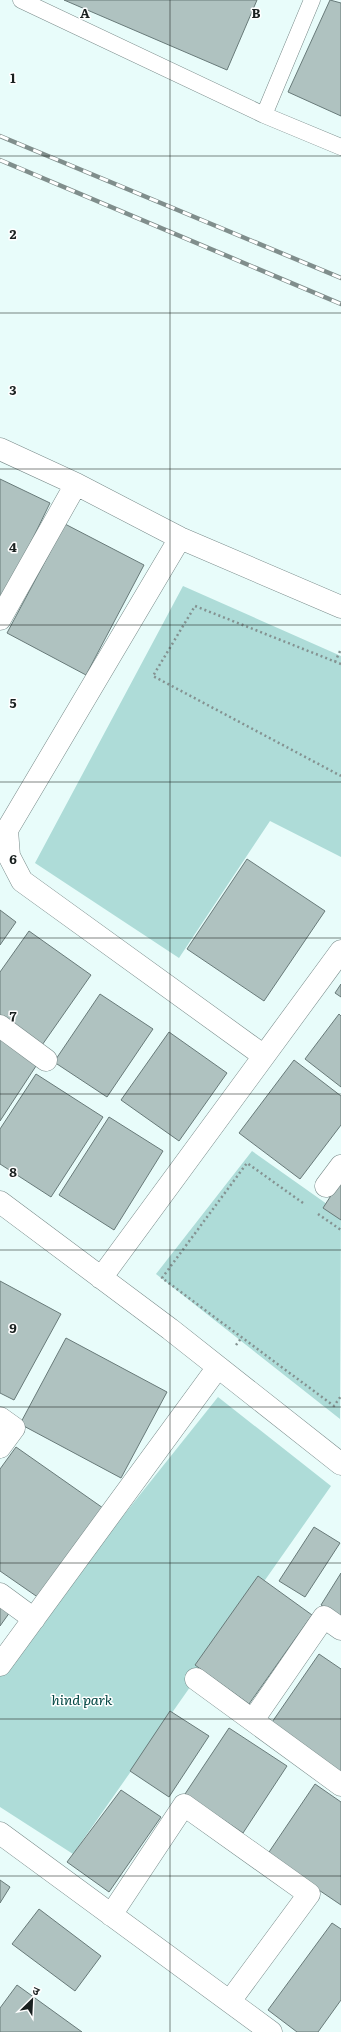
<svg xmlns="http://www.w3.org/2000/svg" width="341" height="2032" viewBox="0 0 341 2032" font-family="Literata,'Noto Sans Devanagari',serif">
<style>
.green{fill:#aedcd8}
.building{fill:#afc2c0;stroke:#687a79}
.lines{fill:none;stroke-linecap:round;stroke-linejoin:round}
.lane-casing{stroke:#788a89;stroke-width:17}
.street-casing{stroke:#788a89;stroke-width:23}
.path{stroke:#849291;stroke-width:2.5;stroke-dasharray:2 3;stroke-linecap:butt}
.lane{stroke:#fff;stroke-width:16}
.street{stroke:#fff;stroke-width:22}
.rail-casing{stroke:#808e8c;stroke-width:4.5}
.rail{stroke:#fff;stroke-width:3;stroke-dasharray:9;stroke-linecap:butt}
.grid{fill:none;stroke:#19201f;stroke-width:1;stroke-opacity:0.55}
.labels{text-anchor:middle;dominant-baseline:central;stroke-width:3;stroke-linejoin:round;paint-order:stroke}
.park-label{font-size:14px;font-style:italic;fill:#034744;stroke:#fff}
.grid-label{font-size:13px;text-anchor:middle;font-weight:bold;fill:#19201f;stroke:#fff;stroke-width:3;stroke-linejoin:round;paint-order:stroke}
</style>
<rect width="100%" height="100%" fill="#e8fcfa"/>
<path class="green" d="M183,586L341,656V857L270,821L179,958L35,863Z
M252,1151L341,1214L340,1419L156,1274Z
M218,1397L331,1486L73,1854L0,1807V1670Z"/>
<path class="building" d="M64,0H257L227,70Z
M330,0L341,3V116L288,92Z
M0,479L50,503L1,604L0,603Z
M65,524L144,565L86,675L7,633Z
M247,859L325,911L264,1001L187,949Z
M0,910L16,922L0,945Z
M29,931L91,975L40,1048L0,1020V972Z
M341,984V997L335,993Z
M100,994L153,1029L107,1097L54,1062Z
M339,1014L341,1016V1087L305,1059Z
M169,1032L227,1073L179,1141L121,1100Z
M0,1038L38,1063L0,1121Z
M294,1060L341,1096V1125L300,1179L239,1133Z
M36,1074L103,1117L51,1197L0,1164V1129Z
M109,1117L163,1151L114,1230L59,1195Z
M341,1180V1220L323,1208Z
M0,1281L61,1314L14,1400L0,1393Z
M66,1338L167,1392L121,1478L20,1424Z
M16,1447L103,1508L39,1598L0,1571V1469Z
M314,1527L340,1543L305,1597L279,1581Z
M341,1573V1618L321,1605Z
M258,1576L312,1615L249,1704L195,1665Z
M0,1605L10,1612L0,1626Z
M319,1654L341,1669V1777L268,1728Z
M170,1711L209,1736L169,1797L130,1771Z
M229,1728L287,1766L243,1833L185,1794Z
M315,1784L341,1802V1905L267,1855Z
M121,1790L161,1817L109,1892L67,1862Z
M0,1880L10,1887L0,1903Z
M39,1909L101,1956L75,1991L12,1944Z
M332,1923L341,1929V2000L318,2032H297L268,2010Z
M17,1985L82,2032H0V2008Z"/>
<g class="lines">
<defs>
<path id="lane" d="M21,0L264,115L341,147
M264,115L312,0"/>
<path id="street" d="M0,449L76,484L180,538L341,607
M180,538L7,830L9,856L22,881L264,1056
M0,619L76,484
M0,1026L46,1060
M326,1186L341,1166
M0,1202L170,1329L341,1464
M101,1278L341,951
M0,1418L14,1428L0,1447
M0,1594L34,1619
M0,1665L218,1367
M196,1679L341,1785
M253,1720L324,1617L341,1629
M0,1833L271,2032
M111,1915L184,1805L309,1894L230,2001"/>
</defs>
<use href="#lane" class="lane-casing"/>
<use href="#street" class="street-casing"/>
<path class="path" d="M335,662L341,649
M341,664L195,606L153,676L341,776
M303,1203L247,1163L162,1278L334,1406L341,1396
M318,1214L341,1230
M236,1345L242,1337"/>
<use href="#lane" class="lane"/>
<use href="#street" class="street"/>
<defs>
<path id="rail" d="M0,136L341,278
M0,160L341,304"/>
</defs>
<use href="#rail" class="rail-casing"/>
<use href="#rail" class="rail"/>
</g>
<path class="grid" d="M170,0V2032M0,156H341M0,313H341M0,469H341M0,625H341M0,782H341M0,938H341M0,1094H341M0,1250H341M0,1407H341M0,1563H341M0,1719H341M0,1876H341"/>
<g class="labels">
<g class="park-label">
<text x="82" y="1699">hind park</text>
</g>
</g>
<g class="grid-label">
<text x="85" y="18">A</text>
<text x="256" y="18">B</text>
<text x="13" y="83">1</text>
<text x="13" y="239">2</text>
<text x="13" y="395">3</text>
<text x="13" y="552">4</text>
<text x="13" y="708">5</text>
<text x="13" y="864">6</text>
<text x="13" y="1021">7</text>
<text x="13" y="1177">8</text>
<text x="13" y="1333">9</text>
</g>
<g transform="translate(32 2000) rotate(24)" stroke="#ffffff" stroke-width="3" paint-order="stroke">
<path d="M0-3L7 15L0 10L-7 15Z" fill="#19201f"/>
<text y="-6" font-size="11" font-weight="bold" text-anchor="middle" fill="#19201f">उ</text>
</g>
</svg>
